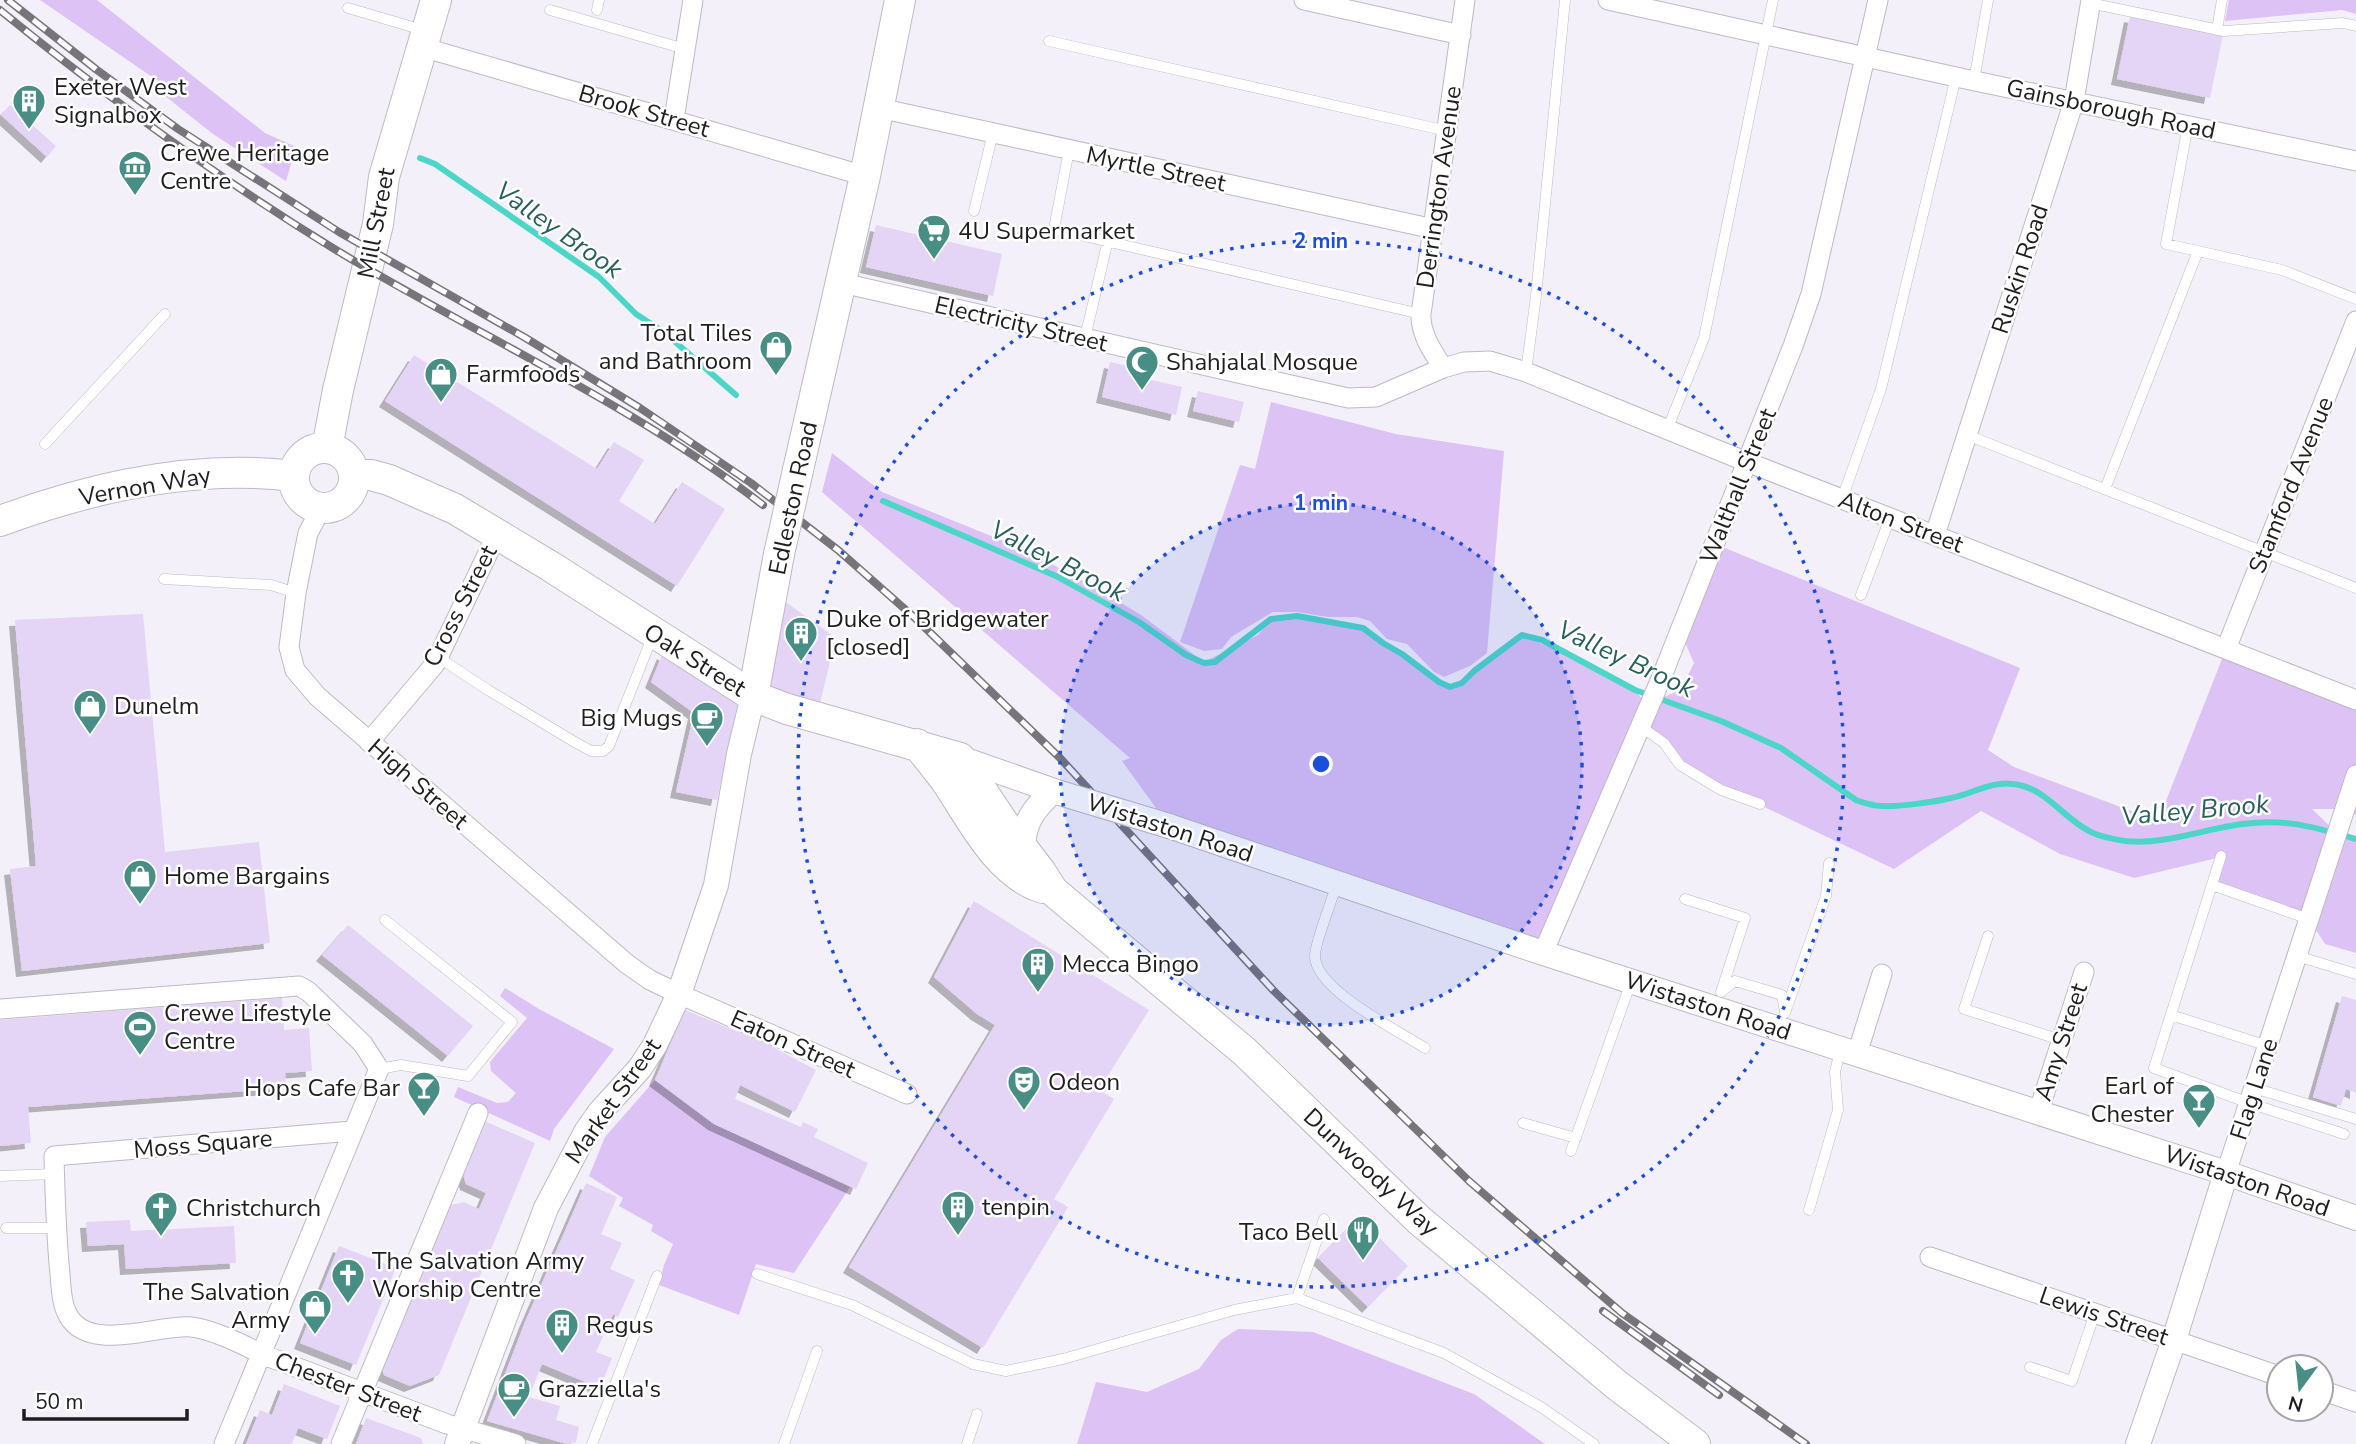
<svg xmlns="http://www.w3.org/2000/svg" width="2356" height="1444" viewBox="0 0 2356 1444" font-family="'Nunito Sans',sans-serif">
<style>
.green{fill:#dcc2f5}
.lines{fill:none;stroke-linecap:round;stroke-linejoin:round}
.stream{stroke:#4dd6c8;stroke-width:6}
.building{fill:#e4d4f5;filter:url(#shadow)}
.service-casing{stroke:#beb9c2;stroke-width:11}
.minor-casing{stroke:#beb9c2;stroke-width:21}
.tertiary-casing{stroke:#beb9c2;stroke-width:26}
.primary-casing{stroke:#beb9c2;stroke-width:32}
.service{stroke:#fff;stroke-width:10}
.minor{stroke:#fff;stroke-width:19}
.tertiary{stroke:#fff;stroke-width:24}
.primary{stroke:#fff;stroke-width:30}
.rail-casing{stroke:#77747a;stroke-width:8}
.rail{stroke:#fff;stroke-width:5;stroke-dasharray:16;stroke-linecap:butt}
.tertiary-bridge-casing{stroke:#beb9c2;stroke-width:26;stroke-linecap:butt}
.primary-bridge-casing{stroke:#beb9c2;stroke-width:32;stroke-linecap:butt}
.tertiary-bridge{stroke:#fff;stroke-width:24}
.primary-bridge{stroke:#fff;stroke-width:30}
.ring{fill:none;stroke:#1d4ed8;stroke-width:3.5;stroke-dasharray:3.5 7}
.labels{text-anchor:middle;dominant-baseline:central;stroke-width:5;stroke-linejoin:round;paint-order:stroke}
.poi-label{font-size:24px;fill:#1e1d20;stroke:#fff;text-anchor:start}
.street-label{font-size:24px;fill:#1e1d20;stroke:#fff}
.water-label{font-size:26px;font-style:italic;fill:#286059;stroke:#fff}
.centre{fill:#1d4ed8;stroke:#fff;stroke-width:3.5}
.ring-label{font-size:21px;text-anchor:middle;font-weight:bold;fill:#1d4ed8;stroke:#fff;stroke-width:5;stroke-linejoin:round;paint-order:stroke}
</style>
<defs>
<filter id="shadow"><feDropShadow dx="-6" dy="6" stdDeviation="0" flood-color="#0004"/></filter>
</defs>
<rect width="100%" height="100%" fill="#f4f0f9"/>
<path class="green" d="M40,0H97L265,133L296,147L286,181L213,134L160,92L161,83Z
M2229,0H2356V14L2342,10L2225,21Z
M1271,402L1396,434L1504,451L1487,653L1470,666L1444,677L1434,672L1407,644L1387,639L1370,621L1357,617H1328L1297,612H1273L1231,637L1222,649L1204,651L1180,642L1240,465L1255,469Z
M832,453L882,492L1026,550L1103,592L1141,615L1204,662L1258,635L1271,619L1297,616L1363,628L1450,687L1462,683L1474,671L1522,635L1594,667L1635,690L1648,707L1659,699L1681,690L1694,663L1680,631L1720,546L2020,668L1988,750L2014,767L2158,821L2226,649L2356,700V815L2344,809H2312L2337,833L2356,839V953L2325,944L2309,919L2212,885L2221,857L2134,878L2060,854L1981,811L1894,869L1687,770L1640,726L1543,953L1169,826L1122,761L1130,758L822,492Z
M505,988L539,1009L614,1049L554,1129L550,1141L454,1097L458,1087L497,1103L508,1102L516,1093L491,1071L490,1062L527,1018L500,996Z
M655,1080L714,1124L850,1187L794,1273L756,1264L739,1315L659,1285L664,1265L673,1244L651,1231L653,1225L619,1206L623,1198L589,1176L605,1137Z
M1238,1329L1313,1332L1474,1394L1545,1444H1077L1096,1382L1147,1392L1199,1369L1221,1340Z"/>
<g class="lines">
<path class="stream" d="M420,158L435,164L599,277L636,314L665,333L736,395
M883,501L1056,576L1139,622L1186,655L1204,663L1215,662L1271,619L1297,616L1363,628L1383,643L1402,654L1439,682L1450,687L1462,683L1474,671L1522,635L1542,640L1635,690L1721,721L1781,748L1856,800C1864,803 1874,806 1882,806C1899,807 1934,802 1951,798C1972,794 1991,781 2013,784C2045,787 2062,817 2089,831C2099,837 2113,839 2125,841C2159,845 2196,832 2230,826C2280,817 2308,825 2356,839"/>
</g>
<path class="building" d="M2130,16L2223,35L2210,98L2117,79Z
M10,105L56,146L47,157L1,115Z
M876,225L1002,254L993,296L866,267Z
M414,355L597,469L614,442L644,460L619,501L655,524L682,482L725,509L677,586L385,401Z
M1110,362L1145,370L1143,378L1182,387L1176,415L1102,397Z
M1198,391L1244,402L1239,422L1193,411Z
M783,600L836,638L820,703L767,688Z
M143,614L165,852L259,842L270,943L22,971L10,869L36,866L15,620Z
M663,653L738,702L717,800L676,792L694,713L651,682Z
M974,901L1149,1010L1099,1090L1114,1099L1054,1199L1068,1207L983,1348L849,1267L995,1025L977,1014L934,977Z
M348,925L473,1026L448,1056L322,955Z
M2342,996L2356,1000V1093L2346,1089L2341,1106L2313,1097Z
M282,998L284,1030L309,1028L312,1071L285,1073L286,1088L28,1107L31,1143L0,1146V1020Z
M685,1010L765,1043L816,1070L795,1112L740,1085L735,1099L801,1127L803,1122L818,1129L814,1137L868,1163L856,1189L714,1124L655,1080Z
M482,1120L535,1143L439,1375L410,1386L384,1375L380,1362L446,1206L464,1202L479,1209L486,1193L466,1184L461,1168Z
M586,1183L617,1197L601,1234L622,1243L610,1269L635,1280L618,1317L613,1314L596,1352L612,1358L600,1388L542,1364L529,1397L560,1406L556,1420L579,1427L576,1442L567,1444L487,1421L525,1322Z
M1358,1217L1408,1266L1368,1307L1318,1258Z
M130,1220L131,1231L234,1226L236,1263L126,1269L124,1244L88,1246L86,1222Z
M339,1246L396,1268L356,1365L300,1343Z
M284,1384L340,1406L327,1439L298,1428L292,1444H246L260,1410L272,1415Z
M366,1418L421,1438L423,1444H356Z"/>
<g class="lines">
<defs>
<path id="service" d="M2090,3L2224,31L2343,23L2356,26
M348,8L423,30
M550,10L685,49
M597,10L599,0
M2217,30L2222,0
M1049,41L1447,131
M1974,81L1988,0
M2188,125L2166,244L2198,251
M1069,150L1054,229L1421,314
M974,211L993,133
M1085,338L1108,240
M1526,372L1536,296L1565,0
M1667,430L1704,338L1773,0
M1967,435L2356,588
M45,444L165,314
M2105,489L2198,251L2282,270L2356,299
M1842,499L1881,389L1956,77
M164,579L271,585L296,593
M1861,595L1890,518
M438,657L488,690L573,741L591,751H603L609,746L653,635
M1640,726L1664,743L1680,765L1721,790L1760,804
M2221,856L2154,1068L2249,1103L2344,1134
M1337,883C1333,898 1314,945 1315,956C1315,990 1399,1031 1425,1048
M2212,885L2309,919
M1685,899L1745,918L1721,992
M1988,936L1964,1009L2061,1040
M2297,956L2356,974
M1722,991L1735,981L1782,995L1785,1012
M1785,1013L1826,896L1829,863
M2171,1015L2268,1046
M379,1069L401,1065L468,1076L512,1022L385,920
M2254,1088L2356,1119
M1523,1123L1576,1138
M1571,1151L1631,982
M0,1176L54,1174
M1809,1210L1838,1110L1835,1072L1840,1050
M6,1228H55
M757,1274L852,1305L973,1364L1006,1371L1063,1359L1234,1310L1297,1298L1444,1353L1541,1407L1594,1444
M1297,1298L1324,1219
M2030,1367L2072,1381L2095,1313
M592,1444L657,1276
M784,1444L817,1351
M967,1444L977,1414"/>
<path id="minor" d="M1304,0L1461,35
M1608,0L1956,77L2356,161
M422,47L865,176
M879,108L1434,229
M674,119L693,0
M842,283L1348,398L1376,397L1443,368L1464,362L1490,361L1526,372L1747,462L2356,700
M1443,368C1433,352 1420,334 1421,314L1465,0
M321,509L308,533L296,593L289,647L295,670L317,696L627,964L650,980L679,994L907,1094
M1935,535L2074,101L2091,0
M2226,649L2356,321
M369,742L435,664L497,534
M1543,953L1660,681L1793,346L1811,294L1878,0
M0,1009L299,986L309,992L363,1044L379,1069L224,1444
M1857,1054L1882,974
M2038,1113L2084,972
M352,1131L54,1156C55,1196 56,1235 60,1274C61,1286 61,1300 66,1311C84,1356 157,1324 191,1327C211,1329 243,1344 261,1354L447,1424L516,1444
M2226,1173L2356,775
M1930,1257L2279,1376
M2321,1390L2356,1402
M341,1444L478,1113"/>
<path id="tertiary" d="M960,758L1060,793
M1169,826L1543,953L2226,1173L2356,1218
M1024,852C1021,825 1034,808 1053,791
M457,1444L546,1208L586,1132L600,1112L640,1068L655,1045L679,994L716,885L739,754L753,696
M2138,1444L2174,1340L2226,1173"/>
<path id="primary" d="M294 478a30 30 0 1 1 60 0a30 30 0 1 1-60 0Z
M327,448L338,390L378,224L384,177L436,0
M798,470L865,176L900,0
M354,475H371L389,480L455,509L550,566L753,696L787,709L960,758L1005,825L1041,872L1053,891L1245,1052L1419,1220L1618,1386L1695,1444
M0,521C92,487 195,464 294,476
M753,696L779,554
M917,744C927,757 938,770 948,784C971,819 999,875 1043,888"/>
</defs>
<use href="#service" class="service-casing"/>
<use href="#minor" class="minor-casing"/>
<use href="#tertiary" class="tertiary-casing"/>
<use href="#primary" class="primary-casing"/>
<use href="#service" class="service"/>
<use href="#minor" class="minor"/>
<use href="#tertiary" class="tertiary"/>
<use href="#primary" class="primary"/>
<defs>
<path id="rail" d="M8,0L97,70L178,129L339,232L524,337L640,408L751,483L838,550L915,618L1060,758L1274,991L1469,1181L1622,1313L1806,1444
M0,10C107,97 218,178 336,250C478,336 631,403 763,505
M1603,1311L1719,1395"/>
</defs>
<use href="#rail" class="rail-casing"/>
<use href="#rail" class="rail"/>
<defs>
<path id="tertiary-bridge" d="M1060,793L1169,826"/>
<path id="primary-bridge" d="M779,554L798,470"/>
</defs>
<use href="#tertiary-bridge" class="tertiary-bridge-casing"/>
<use href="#primary-bridge" class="primary-bridge-casing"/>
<use href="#tertiary-bridge" class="tertiary-bridge"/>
<use href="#primary-bridge" class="primary-bridge"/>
</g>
<circle cx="1321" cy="764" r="261" fill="#1d4ed8" fill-opacity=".12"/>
<g class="ring">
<circle cx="1321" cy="764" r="261"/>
<circle cx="1321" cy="764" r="523"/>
</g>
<defs>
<symbol id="building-pin" viewBox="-11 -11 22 30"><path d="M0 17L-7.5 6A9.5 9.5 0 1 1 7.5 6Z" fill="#488e85" stroke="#fff"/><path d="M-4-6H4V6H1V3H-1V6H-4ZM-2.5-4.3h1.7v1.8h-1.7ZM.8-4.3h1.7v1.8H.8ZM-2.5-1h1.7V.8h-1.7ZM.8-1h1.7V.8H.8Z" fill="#fff"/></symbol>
<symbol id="museum-pin" viewBox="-11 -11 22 30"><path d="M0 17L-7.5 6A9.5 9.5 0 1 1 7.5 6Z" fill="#488e85" stroke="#fff"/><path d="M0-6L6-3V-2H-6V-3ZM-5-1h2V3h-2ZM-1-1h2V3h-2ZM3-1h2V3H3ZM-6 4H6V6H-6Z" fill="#fff"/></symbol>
<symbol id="supermarket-pin" viewBox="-11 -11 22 30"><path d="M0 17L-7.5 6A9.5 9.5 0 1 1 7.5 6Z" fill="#488e85" stroke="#fff"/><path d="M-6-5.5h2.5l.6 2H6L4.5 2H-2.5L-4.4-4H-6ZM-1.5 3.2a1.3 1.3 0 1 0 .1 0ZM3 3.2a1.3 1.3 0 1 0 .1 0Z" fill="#fff"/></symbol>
<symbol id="shop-pin" viewBox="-11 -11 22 30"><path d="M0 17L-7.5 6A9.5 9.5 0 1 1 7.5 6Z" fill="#488e85" stroke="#fff"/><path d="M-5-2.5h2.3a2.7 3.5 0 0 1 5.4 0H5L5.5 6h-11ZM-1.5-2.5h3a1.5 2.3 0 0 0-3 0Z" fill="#fff"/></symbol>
<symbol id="mosque-pin" viewBox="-11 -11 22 30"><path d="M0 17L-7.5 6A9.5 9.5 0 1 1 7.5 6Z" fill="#488e85" stroke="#fff"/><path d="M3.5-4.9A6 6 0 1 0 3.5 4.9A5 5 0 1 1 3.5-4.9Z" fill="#fff"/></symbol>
<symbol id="cafe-pin" viewBox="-11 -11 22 30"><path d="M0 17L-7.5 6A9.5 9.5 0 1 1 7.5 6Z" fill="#488e85" stroke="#fff"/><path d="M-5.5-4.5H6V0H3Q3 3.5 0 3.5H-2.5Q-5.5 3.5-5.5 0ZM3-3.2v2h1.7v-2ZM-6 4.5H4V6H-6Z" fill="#fff"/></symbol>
<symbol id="stadium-pin" viewBox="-11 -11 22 30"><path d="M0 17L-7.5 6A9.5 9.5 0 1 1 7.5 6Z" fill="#488e85" stroke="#fff"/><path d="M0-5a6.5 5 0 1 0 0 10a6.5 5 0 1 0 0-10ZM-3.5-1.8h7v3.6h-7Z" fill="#fff"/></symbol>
<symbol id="theatre-pin" viewBox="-11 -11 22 30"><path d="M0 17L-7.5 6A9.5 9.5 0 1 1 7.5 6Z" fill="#488e85" stroke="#fff"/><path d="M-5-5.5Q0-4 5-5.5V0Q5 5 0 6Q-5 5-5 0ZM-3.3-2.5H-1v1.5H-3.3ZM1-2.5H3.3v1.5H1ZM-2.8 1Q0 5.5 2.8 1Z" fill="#fff"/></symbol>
<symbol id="bar-pin" viewBox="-11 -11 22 30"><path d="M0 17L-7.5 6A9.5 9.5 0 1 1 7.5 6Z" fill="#488e85" stroke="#fff"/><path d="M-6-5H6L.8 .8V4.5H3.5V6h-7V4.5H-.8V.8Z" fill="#fff"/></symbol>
<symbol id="church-pin" viewBox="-11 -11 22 30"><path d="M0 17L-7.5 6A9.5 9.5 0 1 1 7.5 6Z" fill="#488e85" stroke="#fff"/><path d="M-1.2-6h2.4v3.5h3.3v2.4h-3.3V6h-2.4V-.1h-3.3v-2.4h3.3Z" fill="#fff"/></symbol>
<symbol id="restaurant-pin" viewBox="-11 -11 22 30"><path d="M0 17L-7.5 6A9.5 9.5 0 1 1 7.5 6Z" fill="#488e85" stroke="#fff"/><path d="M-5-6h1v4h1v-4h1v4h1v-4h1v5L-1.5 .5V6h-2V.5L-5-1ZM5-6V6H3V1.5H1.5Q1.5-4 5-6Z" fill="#fff"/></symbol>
</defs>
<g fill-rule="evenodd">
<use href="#building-pin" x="10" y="82" width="38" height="52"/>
<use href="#museum-pin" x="116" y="148" width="38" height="52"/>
<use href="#supermarket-pin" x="915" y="212" width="38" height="52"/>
<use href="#shop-pin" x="757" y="328" width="38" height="52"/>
<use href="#mosque-pin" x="1123" y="343" width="38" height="52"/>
<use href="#shop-pin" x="422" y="355" width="38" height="52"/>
<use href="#building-pin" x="782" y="614" width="38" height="52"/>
<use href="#shop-pin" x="71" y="687" width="38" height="52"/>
<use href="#cafe-pin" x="688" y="699" width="38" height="52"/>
<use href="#shop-pin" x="121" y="857" width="38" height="52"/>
<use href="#building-pin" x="1019" y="945" width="38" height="52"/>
<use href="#stadium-pin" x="121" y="1008" width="38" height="52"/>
<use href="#theatre-pin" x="1005" y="1063" width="38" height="52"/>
<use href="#bar-pin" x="405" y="1069" width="38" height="52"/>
<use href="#bar-pin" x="2180" y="1081" width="38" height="52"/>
<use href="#building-pin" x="939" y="1188" width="38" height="52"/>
<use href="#church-pin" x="142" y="1189" width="38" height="52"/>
<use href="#restaurant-pin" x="1344" y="1213" width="38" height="52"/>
<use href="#church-pin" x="329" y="1256" width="38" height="52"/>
<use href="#shop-pin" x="296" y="1287" width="38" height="52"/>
<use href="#building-pin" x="543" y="1306" width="38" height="52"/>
<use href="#cafe-pin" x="495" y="1370" width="38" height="52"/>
</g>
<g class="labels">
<g class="poi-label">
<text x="54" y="87">Exeter West<tspan x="54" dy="28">Signalbox</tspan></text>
<text x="160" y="153">Crewe Heritage<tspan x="160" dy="28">Centre</tspan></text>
<text x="958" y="231">4U Supermarket</text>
<text x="752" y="333" text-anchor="end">Total Tiles<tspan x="752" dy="28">and Bathroom</tspan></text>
<text x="1166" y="362">Shahjalal Mosque</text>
<text x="466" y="374">Farmfoods</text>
<text x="826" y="619">Duke of Bridgewater<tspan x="826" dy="28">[closed]</tspan></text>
<text x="114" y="706">Dunelm</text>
<text x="682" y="718" text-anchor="end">Big Mugs</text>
<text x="164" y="876">Home Bargains</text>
<text x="1062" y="964">Mecca Bingo</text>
<text x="164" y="1013">Crewe Lifestyle<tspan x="164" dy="28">Centre</tspan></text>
<text x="1048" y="1082">Odeon</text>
<text x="2174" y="1086" text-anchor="end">Earl of<tspan x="2174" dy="28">Chester</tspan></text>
<text x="400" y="1088" text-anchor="end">Hops Cafe Bar</text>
<text x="982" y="1207">tenpin</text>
<text x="186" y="1208">Christchurch</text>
<text x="1338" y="1232" text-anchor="end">Taco Bell</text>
<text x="372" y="1261">The Salvation Army<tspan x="372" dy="28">Worship Centre</tspan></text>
<text x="290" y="1292" text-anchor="end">The Salvation<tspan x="290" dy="28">Army</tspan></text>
<text x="586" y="1325">Regus</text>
<text x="538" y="1389">Grazziella's</text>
</g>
<g class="street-label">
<text transform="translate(2111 109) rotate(12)">Gainsborough Road</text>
<text transform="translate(644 111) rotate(16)">Brook Street</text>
<text transform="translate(1156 169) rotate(12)">Myrtle Street</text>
<text transform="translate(1439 187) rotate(-82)">Derrington Avenue</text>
<text transform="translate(376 223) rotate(-79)">Mill Street</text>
<text transform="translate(2020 269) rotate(-72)">Ruskin Road</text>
<text transform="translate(1021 324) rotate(13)">Electricity Street</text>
<text transform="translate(2291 485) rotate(-68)">Stamford Avenue</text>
<text transform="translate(145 486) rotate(-10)">Vernon Way</text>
<text transform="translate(1738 486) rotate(-68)">Walthall Street</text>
<text transform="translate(793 498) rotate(-78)">Edleston Road</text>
<text transform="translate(1901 522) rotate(21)">Alton Street</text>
<text transform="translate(460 606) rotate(-63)">Cross Street</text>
<text transform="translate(695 660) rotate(32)">Oak Street</text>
<text transform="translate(418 784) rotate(41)">High Street</text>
<text transform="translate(1170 828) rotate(18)">Wistaston Road</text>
<text transform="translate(1708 1006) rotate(18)">Wistaston Road</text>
<text transform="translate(2061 1042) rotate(-72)">Amy Street</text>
<text transform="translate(793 1044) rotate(24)">Eaton Street</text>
<text transform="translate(2254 1089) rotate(-72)">Flag Lane</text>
<text transform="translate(613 1101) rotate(-55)">Market Street</text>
<text transform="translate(203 1144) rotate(-5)">Moss Square</text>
<text transform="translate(1371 1172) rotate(43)">Dunwoody Way</text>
<text transform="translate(2247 1181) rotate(19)">Wistaston Road</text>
<text transform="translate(2104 1316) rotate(19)">Lewis Street</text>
<text transform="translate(348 1387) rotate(21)">Chester Street</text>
</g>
<g class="water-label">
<text transform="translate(559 230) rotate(35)">Valley Brook</text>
<text transform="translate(1058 561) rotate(27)">Valley Brook</text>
<text transform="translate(1626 659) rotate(25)">Valley Brook</text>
<text transform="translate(2195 810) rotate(-5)">Valley Brook</text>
</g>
</g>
<circle cx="1321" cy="764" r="10" class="centre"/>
<g class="ring-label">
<text x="1321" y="248">2 min</text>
<text x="1321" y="510">1 min</text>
</g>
<g transform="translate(2300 1388) rotate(195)"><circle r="33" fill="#ffffff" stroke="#a5a5a6" stroke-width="2"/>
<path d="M0-5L12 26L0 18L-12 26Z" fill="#488e85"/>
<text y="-10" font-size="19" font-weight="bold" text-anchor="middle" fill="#1e1d20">N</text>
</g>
<path d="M24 1409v10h163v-10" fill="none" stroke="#1e1d20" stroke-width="3.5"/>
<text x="35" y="1409" font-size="21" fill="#1e1d20" stroke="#ffffff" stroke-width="5" paint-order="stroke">50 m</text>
</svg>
